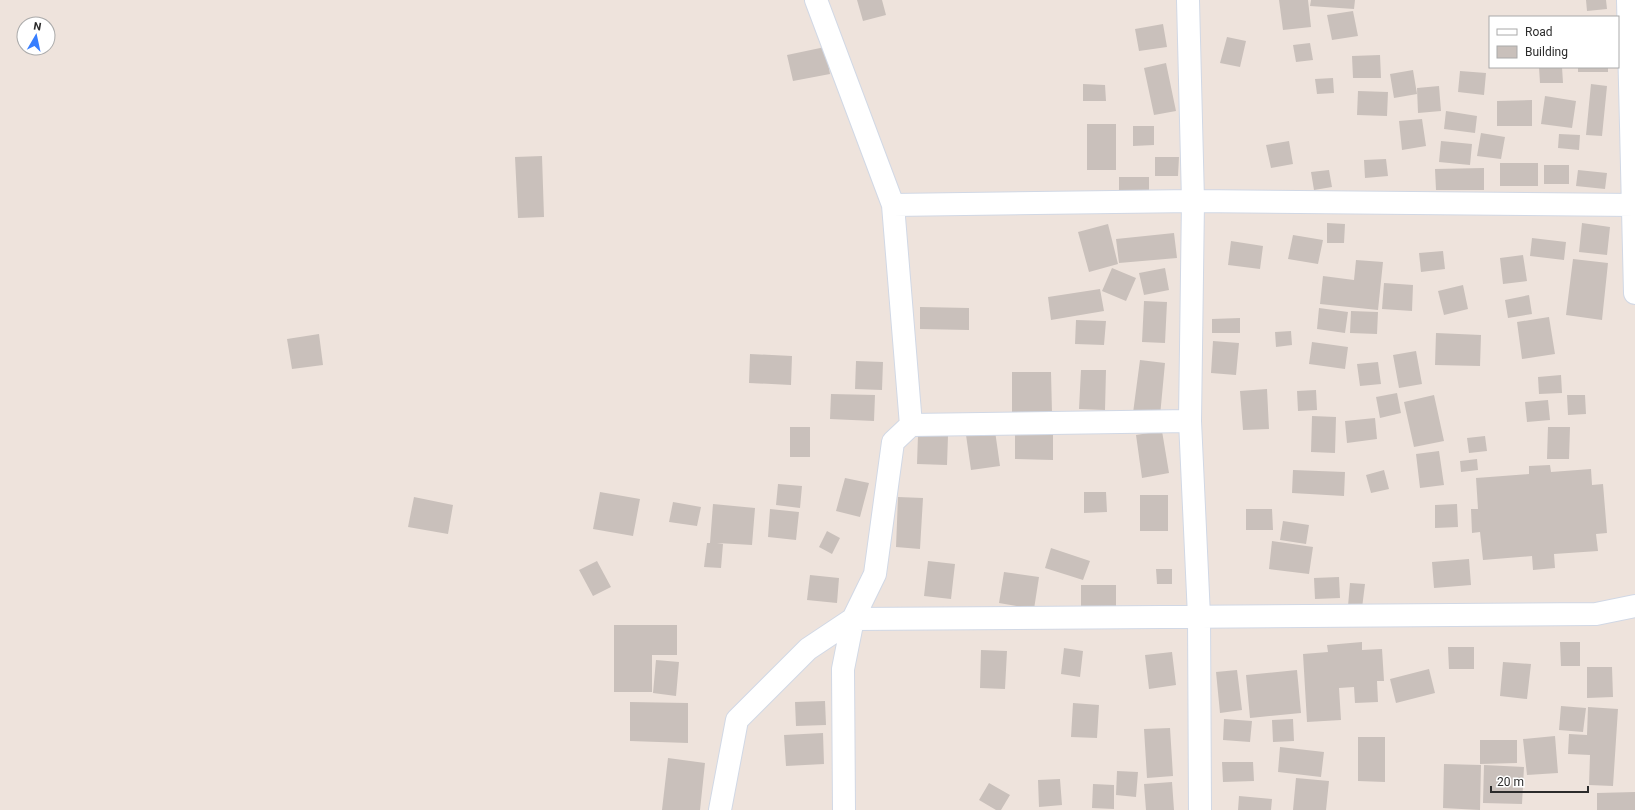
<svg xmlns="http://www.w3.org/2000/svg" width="1635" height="810" viewBox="0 0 1635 810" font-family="Roboto,sans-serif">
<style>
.building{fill:#c9c0bb}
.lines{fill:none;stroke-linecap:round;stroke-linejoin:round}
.minor-casing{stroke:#d1d8e5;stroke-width:24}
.minor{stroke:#fff;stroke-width:22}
</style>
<rect width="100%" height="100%" fill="#eee3dc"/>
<path class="building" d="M857,0H882L886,15L863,21Z
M1279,0H1308L1311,27L1283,30Z
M1311,0H1355L1354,9L1310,6Z
M1586,0H1606L1607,9L1587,11Z
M1353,11L1358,36L1332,40L1327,15Z
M1163,24L1167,47L1139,51L1135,29Z
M1227,37L1246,41L1240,67L1220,63Z
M1310,43L1313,60L1296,62L1293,45Z
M825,47L830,74L793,81L787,55Z
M1380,55L1381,78H1353L1352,56Z
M1166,63L1176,111L1154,115L1144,68Z
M1539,67H1562L1563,83H1540Z
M1578,67H1608V72H1578Z
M1413,70L1417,94L1394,98L1390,74Z
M1460,71L1486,73L1484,95L1458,92Z
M1333,78L1334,93L1317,94L1315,79Z
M1083,84L1105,85L1106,101H1083Z
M1591,84L1607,86L1602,136L1586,135Z
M1439,86L1441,111L1418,113L1417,88Z
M1358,91L1388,92L1387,116L1357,115Z
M1545,96L1576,101L1572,128L1541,124Z
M1532,100V126H1497V101Z
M1446,111L1477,116L1475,133L1444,129Z
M1422,119L1426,146L1402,150L1399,121Z
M1087,124H1116V170H1087Z
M1133,126H1154V145L1133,146Z
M1481,133L1505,137L1501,159L1477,156Z
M1559,134L1580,135L1579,150L1558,148Z
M1289,141L1293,164L1271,168L1266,145Z
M1441,141L1472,144L1470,165L1439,162Z
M542,156L544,217L518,218L515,157Z
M1155,157H1179L1178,176H1155Z
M1386,159L1388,176L1365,178L1364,160Z
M1500,163H1538V186H1500Z
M1544,165H1569V184H1544Z
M1484,168V190H1436L1435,169Z
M1329,170L1332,187L1314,190L1311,172Z
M1578,170L1607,173L1605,189L1576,186Z
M1119,177H1149V194L1119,195Z
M1327,223L1345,224L1344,243H1327Z
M1582,223L1610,227L1607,255L1579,252Z
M1108,224L1118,264L1089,272L1078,232Z
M1174,233L1177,258L1119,263L1116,239Z
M1293,235L1323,240L1318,264L1288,259Z
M1532,238L1566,242L1564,260L1530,256Z
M1231,241L1263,246L1260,269L1228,265Z
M1443,251L1445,269L1421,272L1419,253Z
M1523,255L1527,281L1503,284L1500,258Z
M1573,259L1608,263L1602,320L1566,315Z
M1356,260L1383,262L1378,310L1320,304L1323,276L1354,280Z
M1112,268L1136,278L1126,301L1102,291Z
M1165,268L1169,290L1144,295L1139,273Z
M1384,283L1413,285L1412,311L1382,309Z
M1463,285L1468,309L1444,315L1438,291Z
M1100,289L1104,311L1051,320L1048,297Z
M1529,295L1532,314L1508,318L1505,300Z
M1144,301L1167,302L1165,343L1142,342Z
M920,307L969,308V330L920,329Z
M1319,308L1348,312L1345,333L1317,329Z
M1351,311L1378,312L1377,334L1350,333Z
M1549,317L1555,354L1522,359L1517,322Z
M1240,318V333H1212V319Z
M1076,320L1106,321L1104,345L1075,344Z
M1291,331L1292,345L1276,347L1275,332Z
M1436,333L1481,335L1480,366L1435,365Z
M319,334L323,365L292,369L287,339Z
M1213,341L1239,343L1236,375L1211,373Z
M1312,342L1348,347L1345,369L1309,364Z
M1416,351L1422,384L1399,388L1393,355Z
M750,354L792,356L791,385L749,383Z
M1140,360L1165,363L1160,416L1133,413Z
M856,361L883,362L882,390L855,389Z
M1378,362L1381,384L1360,386L1357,364Z
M1081,370H1106L1105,410L1079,409Z
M1012,372H1051L1052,413L1012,414Z
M1561,375L1562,393L1539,394L1538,377Z
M1267,389L1269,429L1243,430L1240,391Z
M1316,390L1317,410L1298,411L1297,391Z
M1397,393L1401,413L1380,418L1376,397Z
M831,394L875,395L874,421L830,419Z
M1434,395L1444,441L1414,447L1404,402Z
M1567,395H1585L1586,414L1568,415Z
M1548,400L1550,420L1527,422L1525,402Z
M1312,416L1336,417L1335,453L1311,452Z
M1375,418L1377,439L1347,443L1345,421Z
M790,427H810V457H790Z
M1548,427H1570L1569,459H1547Z
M995,431L1000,466L971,470L966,435Z
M1162,431L1169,473L1142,478L1136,435Z
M1015,432L1053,433V460L1015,459Z
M918,435L948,436L947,465L917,464Z
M1485,436L1487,451L1469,453L1467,438Z
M1439,451L1444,485L1420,488L1416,454Z
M1477,459L1478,470L1461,472L1460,461Z
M1550,465L1551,472L1591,469L1592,485L1603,484L1607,533L1596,534L1598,551L1554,554L1555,568L1533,570L1532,556L1483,560L1480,532L1472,533L1471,509H1478L1476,478L1529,474V466Z
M1293,470L1345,472L1344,496L1292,493Z
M1384,470L1389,489L1371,493L1366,475Z
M845,478L869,483L860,517L836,511Z
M778,484L802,486L800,508L776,505Z
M600,492L640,499L633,536L593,529Z
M1084,492H1106L1107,512L1084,513Z
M1140,495H1168V531H1140Z
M414,497L453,505L448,534L408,527Z
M898,497L923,498L920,549L896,547Z
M673,502L701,507L697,526L669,522Z
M713,504L755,508L752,545L717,543L723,544L721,568L704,567L707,543H710Z
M1457,504L1458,527L1435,528V505Z
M770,509L799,512L796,540L768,537Z
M1246,509H1272L1273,530H1246Z
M1283,521L1309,525L1306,544L1280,540Z
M827,531L840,538L832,554L819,547Z
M1272,541L1313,547L1309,574L1269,569Z
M1051,548L1090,561L1083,580L1045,568Z
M1469,559L1471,585L1434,588L1432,562Z
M597,561L611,587L593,596L579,570Z
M928,561L955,564L951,599L924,596Z
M1156,569H1172V584H1157Z
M1004,572L1039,577L1034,609L999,603Z
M810,575L839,578L837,603L807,600Z
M1339,577L1340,598L1315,599L1314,578Z
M1350,583L1365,584L1362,608L1348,606Z
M1081,585H1116V607H1081Z
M614,625H677V655H652V692H614Z
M1362,642V650L1382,649L1384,681H1377L1378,702L1355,703L1354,687L1339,688L1341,720L1307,722L1303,654L1328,652L1327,645Z
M1560,642H1580V666H1561Z
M1448,647H1474V669H1449Z
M1064,648L1083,651L1080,677L1061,674Z
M981,650L1007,651L1005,689L980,688Z
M1172,652L1176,685L1149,689L1145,655Z
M656,660L679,662L676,696L653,693Z
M1503,662L1531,664L1527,699L1500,696Z
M1587,667H1612L1613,697L1587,698Z
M1429,669L1435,693L1396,703L1390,679Z
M1237,670L1242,710L1220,713L1216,672Z
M1297,670L1301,713L1250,718L1246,675Z
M825,701L826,725L796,726L795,702Z
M630,702L688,703V743L630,741Z
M1073,703L1099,705L1097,738L1071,737Z
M1561,706L1586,708L1583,732L1559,730Z
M1588,707L1618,709L1613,786L1589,785L1590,755L1568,754L1569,734L1587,735Z
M1224,719L1252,721L1250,742L1223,740Z
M1293,719L1294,741L1273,742L1272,720Z
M1170,728L1173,776L1147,778L1144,729Z
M823,733L824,764L786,766L784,735Z
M1555,736L1558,773L1527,775L1523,739Z
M1358,737H1385V782L1358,781Z
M1480,740H1517V763L1480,764Z
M1280,747L1324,752L1321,777L1278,772Z
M668,758L705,763L700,810H662Z
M1222,762H1253L1254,781L1223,782Z
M1444,764L1481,765L1480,810L1443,808Z
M1484,765L1524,767L1522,804L1483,803Z
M1117,771L1138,772L1136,797L1116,795Z
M1296,778L1329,781L1326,810H1293Z
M1060,779L1062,805L1039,807L1038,780Z
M1172,782L1174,810H1146L1144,784Z
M989,783L1010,795L1001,810H996L979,800Z
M1093,784L1114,785V809L1092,808Z
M1635,792V810H1597V793Z
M1239,796L1272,799L1271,810H1238Z"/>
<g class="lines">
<defs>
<path id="minor" d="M816,0L893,205L911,425L893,442L875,574L853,619L843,669L844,810
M1188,0L1193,201L1190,421L1199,616L1200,810
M1628,0L1635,293
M893,205L1193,201L1635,205
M911,425L1190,421
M720,810L737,720L808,649L853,619L1596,614L1635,606"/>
</defs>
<use href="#minor" class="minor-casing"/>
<use href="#minor" class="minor"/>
</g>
<rect x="1489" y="16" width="130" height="52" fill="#ffffff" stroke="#aaaaaa"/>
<rect x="1497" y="29" width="20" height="6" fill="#ffffff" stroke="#aaaaaa"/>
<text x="1525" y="36" font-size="12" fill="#2b2b2b">Road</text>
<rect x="1497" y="46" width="20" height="12" fill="#c9c0bb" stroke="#aaaaaa"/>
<text x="1525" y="56" font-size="12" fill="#2b2b2b">Building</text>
<g transform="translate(36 36) rotate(9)"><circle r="19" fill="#ffffff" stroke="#aaaaaa"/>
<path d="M0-3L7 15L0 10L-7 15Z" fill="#377eff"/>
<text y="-6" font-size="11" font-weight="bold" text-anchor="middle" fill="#2b2b2b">N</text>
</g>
<path d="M1491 786v6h97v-6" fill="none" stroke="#2b2b2b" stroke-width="2"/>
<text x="1497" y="786" font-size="12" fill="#2b2b2b" stroke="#ffffff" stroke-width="3" paint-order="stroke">20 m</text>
</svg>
